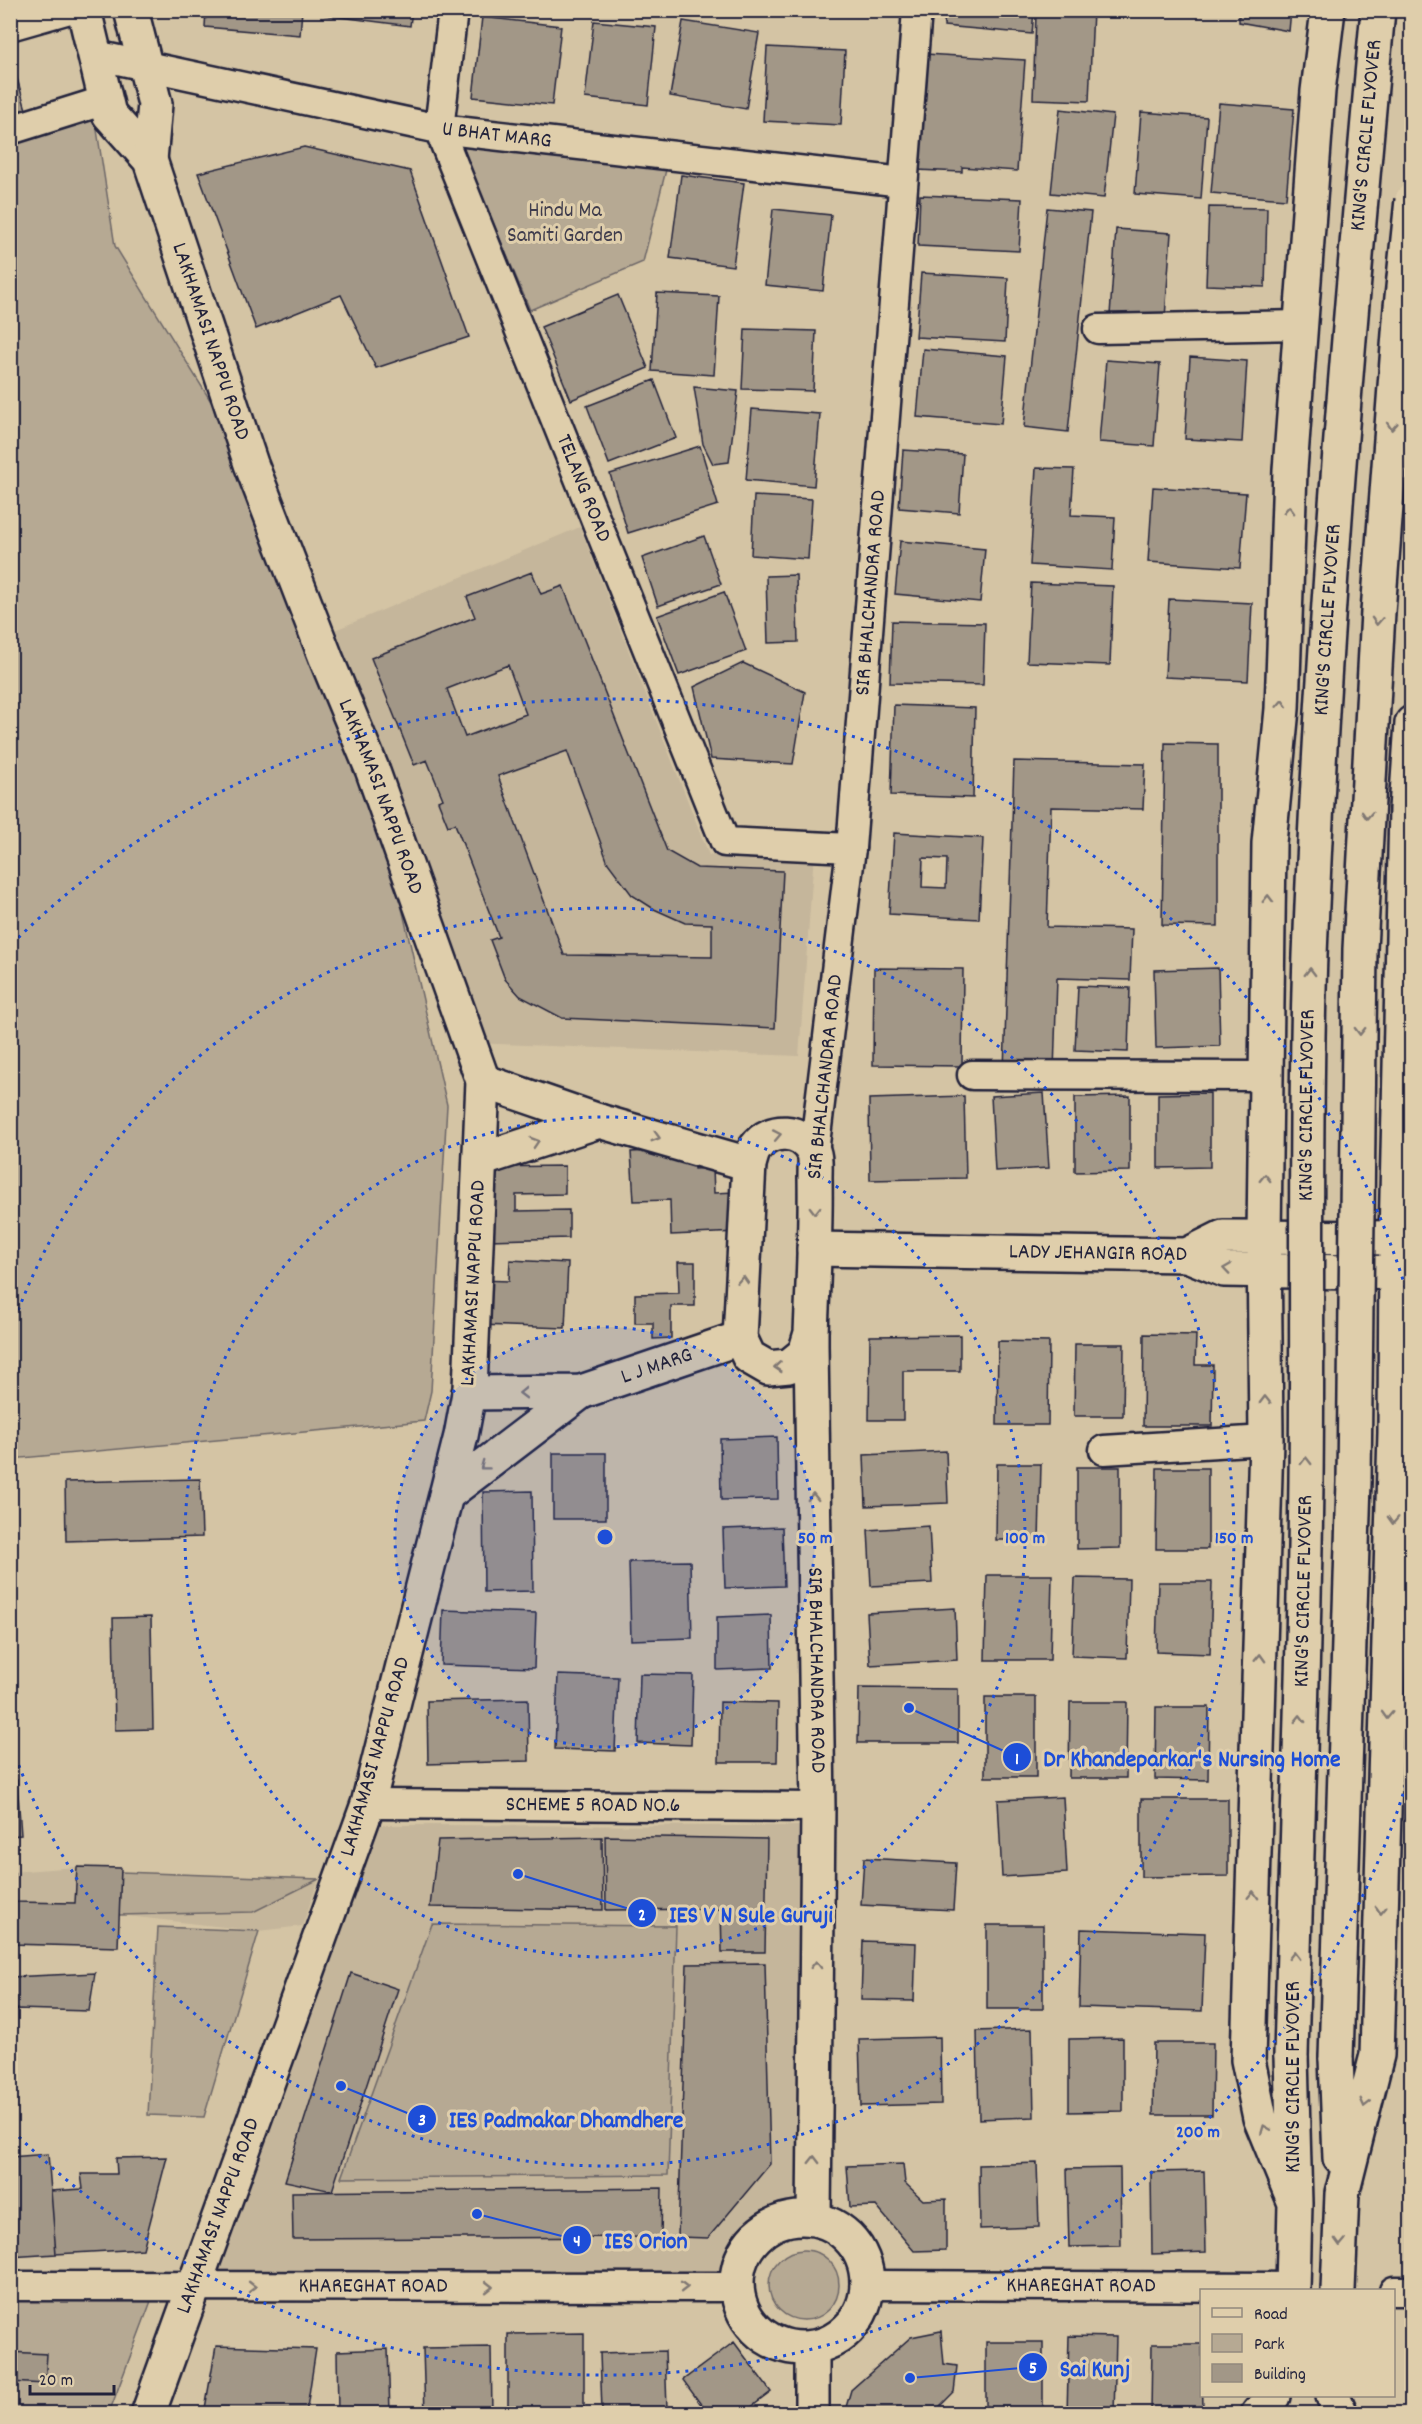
<svg xmlns="http://www.w3.org/2000/svg" width="1422" height="2424" viewBox="0 0 1422 2424" font-family="Dekko,sans-serif">
<style>
.built{fill:#c5b69b}
.green{fill:#b6a993;stroke:#6c6667;stroke-width:1.5}
.building{fill:#a29787;stroke:#22223b;stroke-width:1.5;fill-rule:evenodd}
.lines{fill:none;stroke-linecap:round;stroke-linejoin:round}
.minor-casing{stroke:#22223b;stroke-width:33}
.tertiary-casing{stroke:#22223b;stroke-width:38}
.trunk-casing{stroke:#22223b;stroke-width:38}
.minor{stroke:#dfceab;stroke-width:28}
.tertiary{stroke:#dfceab;stroke-width:33}
.trunk{stroke:#dfceab;stroke-width:33}
.trunk-bridge-casing{stroke:#22223b;stroke-width:38;stroke-linecap:butt}
.trunk-bridge{stroke:#dfceab;stroke-width:33}
.oneway{stroke:#807873}
.ring{fill:none;stroke:#1d4ed8;stroke-width:3;stroke-dasharray:3 6}
.labels{text-anchor:middle;dominant-baseline:central;stroke-width:6;stroke-linejoin:round;paint-order:stroke}
.street-label{font-size:22px;fill:#22223b;stroke:#dfceab}
.park-label{font-size:22px;fill:#403d4d;stroke:#dfceab}
.centre{fill:#1d4ed8;stroke:#dfceab;stroke-width:3}
.ring-label{font-size:18px;text-anchor:middle;font-weight:bold;fill:#1d4ed8;stroke:#dfceab;stroke-width:6;stroke-linejoin:round;paint-order:stroke}
.leader{fill:none;stroke:#1d4ed8;stroke-width:2}
.callout-dot{fill:#1d4ed8;stroke:#dfceab;stroke-width:2}
.mark-label{font-size:18px;text-anchor:middle;font-weight:bold;fill:#fff}
.callout-label{font-size:24px;text-anchor:middle;font-weight:bold;fill:#1d4ed8;stroke:#dfceab;stroke-width:6;stroke-linejoin:round;paint-order:stroke}
</style>
<rect width="100%" height="100%" fill="#d4c4a4"/>
<filter id="ink" filterUnits="userSpaceOnUse"><feTurbulence type="fractalNoise" baseFrequency=".0167" numOctaves="2"/><feDisplacementMap in="SourceGraphic" scale="12" xChannelSelector="R" yChannelSelector="G"/><feConvolveMatrix kernelMatrix="1 2 1 2 8 2 1 2 1" color-interpolation-filters="sRGB"/></filter>
<g filter="url(#ink)">
<path class="built" d="M580,527L709,855L814,854L799,1056L473,1043L328,633Z
M380,1825L801,1826L797,2203L762,2211L745,2228L729,2252L725,2270L215,2272Z
M77,1867L121,1868V1872L319,1879L302,1926L259,1931L119,1915L11,1948V1872Z"/>
<path class="green" d="M95,117L115,246L249,463L370,768L447,1105L431,1391L424,1421L11,1459V143Z
M459,142L666,170L643,262L530,310Z
M120,1872L319,1879L253,1912L119,1915Z
M432,1924L676,1926L668,2175L341,2178Z
M158,1927L259,1931L204,2117L148,2115Z
M769 2285a35 35 0 1 1 70 0a35 35 0 1 1-70 0Z
M154,2293L109,2413H11L10,2298Z"/>
<path class="building" d="M206,10H302L300,35L205,27Z
M326,10H412L410,26L325,15Z
M724,10H753L752,14Z
M824,10H849V14Z
M945,10H1034L1032,34L944,26Z
M1069,10H1093L1089,101L1033,99L1036,15L1069,16Z
M1239,10H1291L1289,31L1239,22Z
M482,17L561,26L552,105L473,97Z
M594,21L656,27L648,105L585,98Z
M683,21L759,33L746,109L670,96Z
M767,47L845,51L841,125L763,121Z
M10,54L29,120L10,126Z
M925,54L1025,60L1017,171L962,167V172L917,170Z
M1219,103L1294,109L1286,199L1211,193Z
M1060,109L1113,115L1104,198L1051,193Z
M1141,112L1207,117L1201,199L1135,194Z
M304,147L410,171L469,337L376,368L341,295L256,329L198,173Z
M681,175L744,183L733,266L670,258Z
M920,195L1022,199L1019,251L918,246Z
M1209,207L1267,208L1265,287L1206,285Z
M1047,208L1091,212L1068,432L1024,427Z
M773,209L831,215L823,291L765,285Z
M1116,229L1171,233L1165,318L1110,315Z
M921,273L1008,278L1005,342L916,337Z
M657,293L719,296L714,375L652,371Z
M618,295L648,368L571,400L541,327Z
M745,329L816,331L813,391L742,389Z
M923,349L1007,356L1001,424L917,417Z
M1190,357L1247,361L1242,442L1185,439Z
M1106,360L1160,364L1154,446L1099,442Z
M654,380L676,438L609,464L587,406Z
M694,387L738,391L729,462L713,464L703,444Z
M752,409L820,414L814,486L746,480Z
M700,446L718,505L628,533L610,474Z
M903,450L963,454L959,513L899,508Z
M1036,468L1074,469L1071,515L1115,517L1112,570L1030,565Z
M1153,487L1246,493L1240,568L1148,562Z
M754,496L812,499L808,559L751,555Z
M704,536L721,584L658,606L642,558Z
M900,541L985,549L980,602L895,594Z
M532,572L541,594L563,586L667,851L697,868L783,871L775,1028L562,1018L520,996L505,979L490,940L499,937L455,824L448,826L438,801L443,799L427,760L414,765L371,658L475,617L467,597ZM508,665L526,714L465,737L447,689ZM567,751L608,863L632,895L654,909L685,923L712,924V957L564,955L498,776Z
M796,575L798,642L768,643L766,576Z
M1031,583L1113,586L1110,665L1027,662Z
M724,592L746,651L679,675L657,616Z
M1169,599L1252,603L1248,681L1165,677Z
M892,621L985,623L983,685L890,683Z
M743,663L805,692L793,764L711,759L694,687Z
M894,705L975,708L973,798L891,795Z
M1165,743L1218,744V926L1162,925Z
M1014,761L1145,764L1143,809L1051,807L1047,927L1132,929L1130,980L1057,978L1054,1072L1004,1071Z
M894,833L983,838L979,919L889,914ZM923,858L947,859L946,888L922,887Z
M874,968L963,969L962,1066L873,1065Z
M1218,968L1220,1046L1156,1048L1154,970Z
M1078,986L1130,988L1128,1052L1075,1050Z
M1044,1093L1049,1168L995,1171L991,1096Z
M1210,1093V1167L1158,1168V1094Z
M964,1096L966,1178L870,1180L869,1099Z
M1130,1096V1171L1075,1172V1097Z
M693,1149L694,1169L713,1168L714,1193L736,1192L738,1232L671,1235L670,1200L634,1201L631,1152Z
M565,1166V1194L516,1195V1211L569,1210V1238L488,1240L487,1167Z
M510,1260L568,1263L565,1328L478,1325L479,1280L509,1281Z
M678,1262H695V1306H671V1338L653,1339V1323H635V1294L679,1293Z
M1144,1334L1196,1335L1195,1365H1213L1212,1426H1143Z
M960,1335V1371H903V1420H869L870,1336Z
M998,1341L1049,1342L1048,1425H997Z
M1075,1344H1124L1123,1416H1074Z
M777,1437L778,1499L721,1500L720,1439Z
M946,1451L948,1503L866,1506L864,1455Z
M553,1453H606V1519H553Z
M997,1464H1041L1039,1540H996Z
M1077,1467H1120V1548L1077,1549Z
M1157,1468H1208V1549H1156Z
M200,1479L202,1537L66,1541L65,1482Z
M532,1491L533,1591L484,1592L483,1492Z
M929,1526L932,1583L871,1586L868,1530Z
M782,1527L784,1586L725,1588L723,1529Z
M690,1561L692,1638L631,1640L629,1562Z
M987,1575H1052L1050,1660H985Z
M1075,1578L1129,1579L1127,1658L1072,1656Z
M1158,1582H1212L1210,1654L1156,1652Z
M955,1608L957,1660L870,1665L867,1613Z
M443,1610L536,1613L534,1668L441,1665Z
M771,1615L772,1668L717,1670V1617Z
M151,1617L153,1729L115,1730L113,1618Z
M640,1674L693,1675L691,1745L638,1743Z
M558,1675L618,1677L615,1751L555,1749Z
M859,1688L958,1689V1743H858Z
M985,1697H1036V1777H985Z
M528,1699L529,1761L428,1764L427,1701Z
M720,1702L778,1703L777,1762H719Z
M1070,1702H1127L1126,1778H1069Z
M1156,1707H1209L1208,1780L1155,1779Z
M17,1780L21,1835L10,1836V1781Z
M1063,1797L1067,1873L1002,1877L998,1800Z
M1141,1799H1228V1876L1141,1877Z
M605,1836L767,1839L765,1952H722L721,1909L606,1910Z
M602,1837L603,1910L430,1907L438,1840Z
M864,1858L956,1863L953,1910L861,1905Z
M77,1867L121,1868L118,1947L10,1944V1874H14V1902L75,1903Z
M987,1925H1043V2009H987Z
M1081,1929L1205,1933L1202,2011L1079,2007Z
M863,1941L916,1943L914,2001L861,2000Z
M765,1963L770,2164L708,2238L678,2237L687,1964Z
M95,1973L89,2011L16,2009L15,2062H10V1977Z
M351,1973L398,1989L332,2191L285,2181Z
M1032,2029L1034,2117L979,2119L977,2031Z
M940,2037L941,2104L861,2106L859,2039Z
M1123,2038V2111L1069,2112V2039Z
M1154,2043H1213L1212,2115H1153Z
M48,2154L56,2254L10,2257V2157Z
M167,2157L143,2249L56,2254L51,2191L83,2189L81,2174H117L116,2158Z
M1037,2163L1039,2227L980,2229L979,2165Z
M903,2164L905,2183L923,2200L946,2199V2250L914,2251L876,2206L850,2207L847,2166Z
M1120,2168L1121,2246L1069,2247L1067,2169Z
M1204,2171L1206,2252L1152,2254L1151,2172Z
M662,2188L661,2237L293,2239L292,2192Z
M941,2331L944,2364L957,2366L954,2392L932,2414H844L851,2390L911,2337Z
M584,2333V2414H508V2334Z
M1069,2336L1116,2337L1114,2414H1067Z
M734,2342L771,2392L742,2414H708L683,2380Z
M986,2342H1043V2414H986Z
M1152,2344H1202L1203,2414H1151Z
M216,2346L316,2349L306,2414H204Z
M491,2347L492,2414H425L423,2348Z
M388,2349L390,2412L338,2413L337,2351Z
M665,2351L667,2409L602,2411L600,2353Z
M10,2352L47,2354L45,2384L10,2382Z"/>
<g class="lines">
<defs>
<g id="minor">
<path id="s1" d="M453,10L439,129L725,842L851,848"/>
<path d="M10,26L66,10"/>
<path id="s2" d="M95,55L439,129L903,182"/>
<path d="M10,130L106,100"/>
<path d="M1098,329L1301,325"/>
<path d="M972,1075L1266,1076"/>
<path id="s3" d="M814,1152L851,848L917,10"/>
<path d="M1104,1450L1266,1440"/>
<path id="s4" d="M368,1804L818,1807"/>
<path id="s5" d="M868,2285L1293,2287"/>
<path id="s6" d="M10,2286L736,2287"/>
<path d="M1394,2291H1412"/>
</g>
<g id="tertiary">
<path id="s7" d="M84,10L109,114L150,160L251,464L326,658L372,769L483,1081L470,1388L461,1436L368,1804L148,2414"/>
<path d="M131,10L155,104L150,160"/>
<path d="M483,1081L599,1121L749,1164"/>
<path d="M480,1160L599,1121"/>
<path id="s8" d="M814,1249L1187,1255L1223,1237L1412,1238"/>
<path d="M1187,1255L1224,1270L1412,1273"/>
<path id="s9" d="M811,1333L805,1353L789,1366L768,1368L749,1357L740,1338L749,1164C751,1159 752,1151 756,1147C770,1127 802,1129 813,1151C816,1157 815,1170 815,1178C816,1230 813,1282 811,1333V1345L818,1807L814,2218"/>
<path id="s10" d="M469,1393L581,1392L740,1338"/>
<path d="M446,1495L581,1392"/>
<circle cx="802" cy="2283" r="65"/>
<path d="M812,2348V2414"/>
</g>
<path id="trunk" d="M1291,2056L1295,2203L1293,2290
M1336,2058L1340,2158
M1295,2203L1260,2118L1248,2060L1266,1440L1264,1236L1269,843L1282,709L1290,470L1318,91L1328,10
M1338,2290L1342,2194L1377,2055L1395,1433L1396,1238L1406,809L1412,723
M1333,2396L1341,2414
M1258,2414L1273,2396"/>
</defs>
<use href="#minor" class="minor-casing"/>
<use href="#tertiary" class="tertiary-casing"/>
<use href="#trunk" class="trunk-casing"/>
<use href="#minor" class="minor"/>
<use href="#tertiary" class="tertiary"/>
<use href="#trunk" class="trunk"/>
<defs>
<g id="trunk-bridge">
<path id="s11" d="M1291,2056C1296,1864 1304,1672 1306,1480C1308,1305 1304,1130 1310,955C1322,639 1349,325 1378,10"/>
<path d="M1336,2058L1354,1482L1360,949L1378,612L1401,307L1412,200"/>
</g>
</defs>
<use href="#trunk-bridge" class="trunk-bridge-casing"/>
<use href="#trunk-bridge" class="trunk-bridge"/>
</g>
<defs><path id="oneway-chevron" d="M-2-3.5L2.5 0L-2 3.5" fill="none" stroke-width="1.6" stroke-linecap="round" stroke-linejoin="round" transform="scale(1.5)"/></defs>
<g class="oneway">
<use href="#oneway-chevron" transform="translate(1392 426) rotate(94)"/>
<use href="#oneway-chevron" transform="translate(1289 510) rotate(-88)"/>
<use href="#oneway-chevron" transform="translate(1377 621) rotate(93)"/>
<use href="#oneway-chevron" transform="translate(1282 704) rotate(-87)"/>
<use href="#oneway-chevron" transform="translate(1367 815) rotate(93)"/>
<use href="#oneway-chevron" transform="translate(1268 899) rotate(-89)"/>
<use href="#oneway-chevron" transform="translate(1310 972) rotate(-89)"/>
<use href="#oneway-chevron" transform="translate(1360 1031) rotate(91)"/>
<use href="#oneway-chevron" transform="translate(777 1135) rotate(-11)"/>
<use href="#oneway-chevron" transform="translate(656 1137) rotate(16)"/>
<use href="#oneway-chevron" transform="translate(535 1142) rotate(-18)"/>
<use href="#oneway-chevron" transform="translate(1265 1178) rotate(-89)"/>
<use href="#oneway-chevron" transform="translate(815 1210) rotate(91)"/>
<use href="#oneway-chevron" transform="translate(1227 1269) rotate(-172)"/>
<use href="#oneway-chevron" transform="translate(743 1280) rotate(-87)"/>
<use href="#oneway-chevron" transform="translate(778 1367) rotate(176)"/>
<use href="#oneway-chevron" transform="translate(523 1393) rotate(179)"/>
<use href="#oneway-chevron" transform="translate(1265 1400) rotate(-91)"/>
<use href="#oneway-chevron" transform="translate(1306 1461) rotate(-90)"/>
<use href="#oneway-chevron" transform="translate(484 1466) rotate(143)"/>
<use href="#oneway-chevron" transform="translate(813 1497) rotate(-91)"/>
<use href="#oneway-chevron" transform="translate(1393 1520) rotate(92)"/>
<use href="#oneway-chevron" transform="translate(1260 1658) rotate(-88)"/>
<use href="#oneway-chevron" transform="translate(1387 1715) rotate(92)"/>
<use href="#oneway-chevron" transform="translate(1300 1719) rotate(-89)"/>
<use href="#oneway-chevron" transform="translate(1253 1895) rotate(-88)"/>
<use href="#oneway-chevron" transform="translate(1381 1910) rotate(92)"/>
<use href="#oneway-chevron" transform="translate(1294 1956) rotate(-89)"/>
<use href="#oneway-chevron" transform="translate(816 1965) rotate(-89)"/>
<use href="#oneway-chevron" transform="translate(1365 2103) rotate(104)"/>
<use href="#oneway-chevron" transform="translate(1265 2129) rotate(-112)"/>
<use href="#oneway-chevron" transform="translate(814 2160) rotate(-89)"/>
<use href="#oneway-chevron" transform="translate(1340 2242) rotate(92)"/>
<use href="#oneway-chevron" transform="translate(252 2287)"/>
<use href="#oneway-chevron" transform="translate(489 2287)"/>
<use href="#oneway-chevron" transform="translate(684 2287)"/>
</g>
</g>
<circle cx="605" cy="1537" r="210" fill="#1d4ed8" fill-opacity=".12"/>
<g class="ring">
<circle cx="605" cy="1537" r="210"/>
<circle cx="605" cy="1537" r="420"/>
<path d="M12 1327A629 629 0 1 1 12 1747"/>
<path d="M1411 1768A839 839 0 0 1 12 2130M12 944A839 839 0 0 1 1411 1306"/>
</g>
<g class="labels">
<g class="street-label">
<text stroke="none"><textPath href="#s2" startOffset="410">U BHAT MARG</textPath></text>
<text stroke="none"><textPath href="#s11" startOffset="1923">KING'S CIRCLE FLYOVER</textPath></text>
<text stroke="none"><textPath href="#s7" startOffset="360">LAKHAMASI NAPPU ROAD</textPath></text>
<text stroke="none"><textPath href="#s1" startOffset="507">TELANG ROAD</textPath></text>
<text stroke="none"><textPath href="#s3" startOffset="562">SIR BHALCHANDRA ROAD</textPath></text>
<text stroke="none"><textPath href="#s11" startOffset="1437">KING'S CIRCLE FLYOVER</textPath></text>
<text stroke="none"><textPath href="#s7" startOffset="846">LAKHAMASI NAPPU ROAD</textPath></text>
<text transform="translate(826 1077) rotate(-84)">SIR BHALCHANDRA ROAD</text>
<text stroke="none"><textPath href="#s11" startOffset="951">KING'S CIRCLE FLYOVER</textPath></text>
<text stroke="none"><textPath href="#s8" startOffset="284">LADY JEHANGIR ROAD</textPath></text>
<text transform="translate(474 1283) rotate(-87)">LAKHAMASI NAPPU ROAD</text>
<text stroke="none"><textPath href="#s10" startOffset="192">L J MARG</textPath></text>
<text stroke="none"><textPath href="#s11" startOffset="465">KING'S CIRCLE FLYOVER</textPath></text>
<text stroke="none"><textPath href="#s9" startOffset="886">SIR BHALCHANDRA ROAD</textPath></text>
<text transform="translate(376 1757) rotate(-74)">LAKHAMASI NAPPU ROAD</text>
<text stroke="none"><textPath href="#s4" startOffset="225">SCHEME 5 ROAD NO.6</textPath></text>
<text transform="translate(1294 2077) rotate(-90)">KING'S CIRCLE FLYOVER</text>
<text transform="translate(219 2216) rotate(-70)">LAKHAMASI NAPPU ROAD</text>
<text stroke="none"><textPath href="#s5" startOffset="213">KHAREGHAT ROAD</textPath></text>
<text stroke="none"><textPath href="#s6" startOffset="363">KHAREGHAT ROAD</textPath></text>
</g>
<g class="park-label">
<text x="565" y="211">Hindu Ma<tspan x="565" dy="25">Samiti Garden</tspan></text>
</g>
</g>
<circle cx="605" cy="1537" r="9" class="centre"/>
<g class="ring-label">
<text x="815" y="1543">50 m</text>
<text x="1025" y="1543">100 m</text>
<text x="1234" y="1543">150 m</text>
<text x="1198" y="2137">200 m</text>
</g>
<path class="leader" d="M909 1708L1017 1757M518 1874L642 1913M341 2086L422 2119M477 2214L577 2240M910 2378L1033 2367"/>
<g class="callout-dot">
<circle cx="909" cy="1708" r="6"/>
<circle cx="518" cy="1874" r="6"/>
<circle cx="341" cy="2086" r="6"/>
<circle cx="477" cy="2214" r="6"/>
<circle cx="910" cy="2378" r="6"/>
<circle cx="1017" cy="1757" r="15"/>
<circle cx="642" cy="1913" r="15"/>
<circle cx="422" cy="2119" r="15"/>
<circle cx="577" cy="2240" r="15"/>
<circle cx="1033" cy="2367" r="15"/>
</g>
<g class="mark-label">
<text x="1017" y="1764">1</text>
<text x="642" y="1920">2</text>
<text x="422" y="2125">3</text>
<text x="577" y="2246">4</text>
<text x="1033" y="2373">5</text>
</g>
<g class="callout-label">
<text x="1192" y="1766">Dr Khandeparkar's Nursing Home</text>
<text x="751" y="1922">IES V N Sule Guruji</text>
<text x="566" y="2127">IES Padmakar Dhamdhere</text>
<text x="646" y="2248">IES Orion</text>
<text x="1095" y="2376">Sai Kunj</text>
</g>
<rect width="1422" height="2424" fill="none" stroke="#dfceab" stroke-width="36"/>
<rect x="18" y="18" width="1386" height="2388" fill="none" stroke="#22223b" stroke-width="2" filter="url(#ink)"/>
<rect x="1200" y="2289" width="195" height="108" fill="#dfceab" stroke="#93897e" stroke-width="1.5"/>
<rect x="1212" y="2308" width="30" height="9" fill="#dfceab" stroke="#93897e" stroke-width="1.5"/>
<text x="1254" y="2319" font-size="18" fill="#22223b">Road</text>
<rect x="1212" y="2334" width="30" height="18" fill="#b6a993" stroke="#93897e" stroke-width="1.5"/>
<text x="1254" y="2349" font-size="18" fill="#22223b">Park</text>
<rect x="1212" y="2364" width="30" height="18" fill="#a29787" stroke="#93897e" stroke-width="1.5"/>
<text x="1254" y="2379" font-size="18" fill="#22223b">Building</text>
<path d="M30 2385v9h84v-9" fill="none" stroke="#22223b" stroke-width="3"/>
<text x="39" y="2385" font-size="18" fill="#22223b" stroke="#dfceab" stroke-width="4.5" paint-order="stroke">20 m</text>
</svg>
